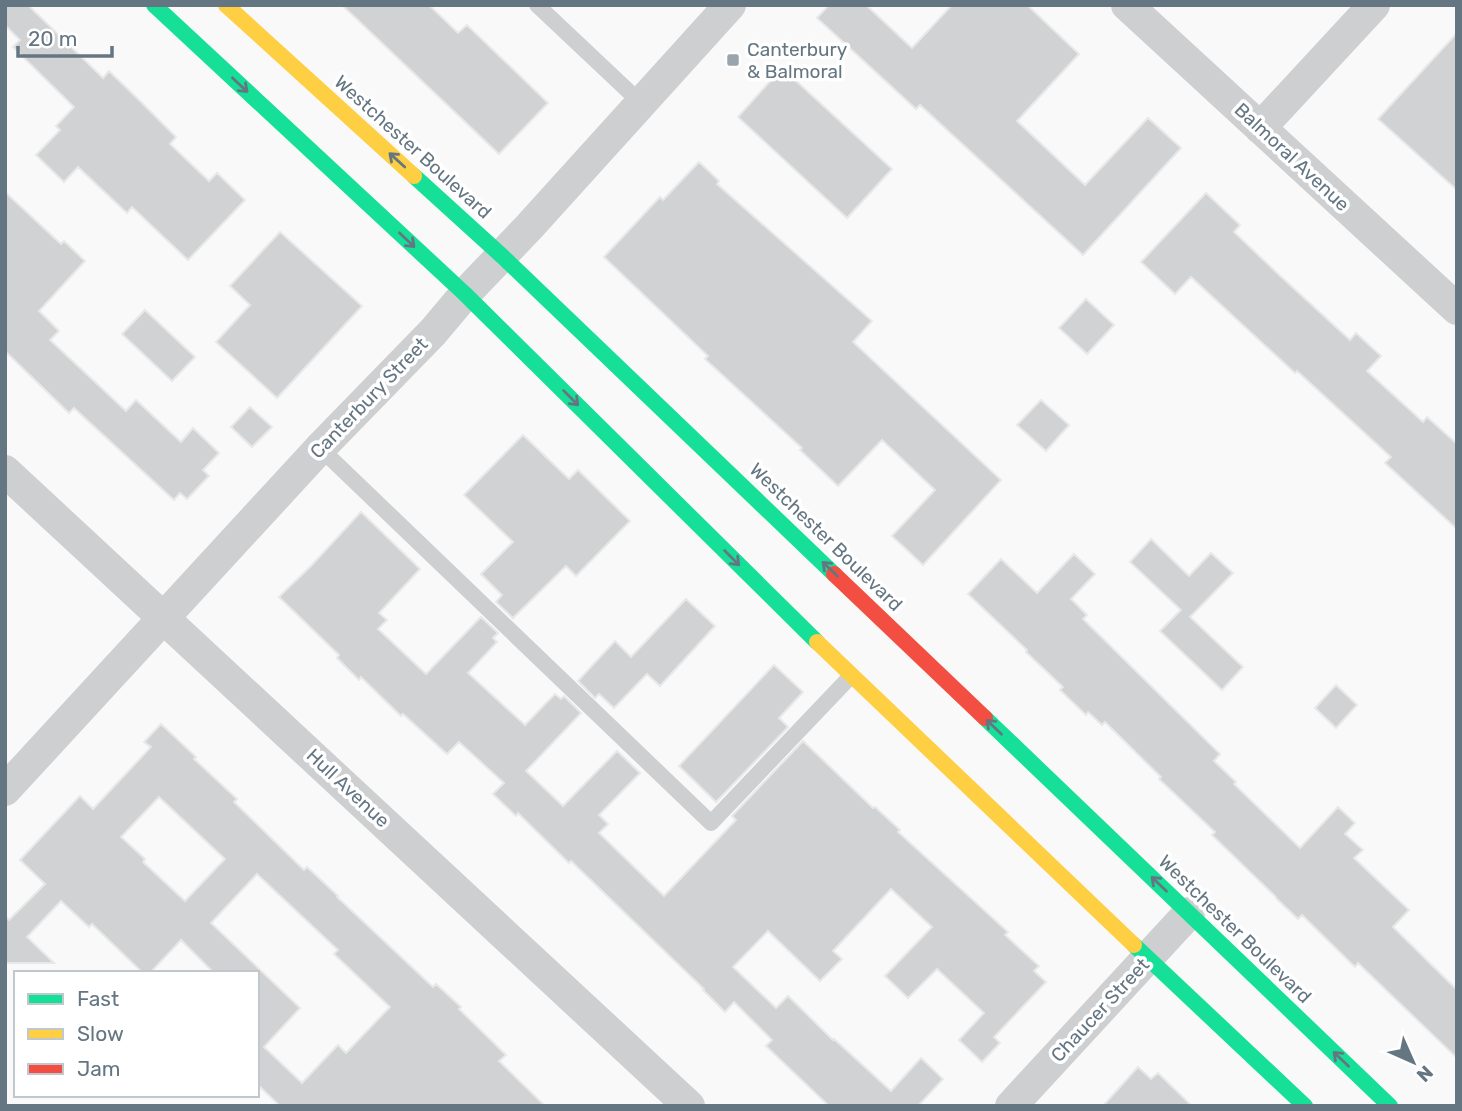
<svg xmlns="http://www.w3.org/2000/svg" width="1462" height="1111" viewBox="0 0 1462 1111" font-family="Rubik,sans-serif">
<style>
.building{fill:#d0d2d3;stroke:#e8e8e8;stroke-width:2;fill-rule:evenodd}
.lines{fill:none;stroke-linecap:round;stroke-linejoin:round}
.lane{stroke:#cecfd0;stroke-width:16}
.street{stroke:#cecfd0;stroke-width:32}
.fast{stroke:#16e098;stroke-width:16}
.slow{stroke:#ffcf43;stroke-width:16}
.jam{stroke:#f24e42;stroke-width:16}
.oneway{stroke:#657683}
.poi-dot{fill:#99a4ac;stroke:#fff;stroke-width:2.5}
.labels{text-anchor:middle;dominant-baseline:central;stroke-width:7;stroke-linejoin:round;paint-order:stroke}
.poi-label{font-size:19px;fill:#657683;stroke:#fff;text-anchor:start}
.street-label{font-size:19px;fill:#657683;stroke:#fff}
</style>
<rect width="100%" height="100%" fill="#f9f9f9"/>
<path class="building" d="M5,5H28L103,78L109,71L141,102L176,137L170,144L209,181L217,173L245,200L188,260L132,207L127,213L78,167L64,182L36,155L60,130L56,126L74,107L13,47L20,40L5,25Z
M342,5H429L458,33L467,25L548,103L499,154Z
M829,5H866L912,48L952,5H1027L1079,54L1017,121L1085,185L1148,118L1181,148L1083,255L920,105L916,109L817,18Z
M1457,33V190L1378,119Z
M782,68L892,169L847,218L738,117Z
M699,162L719,181L717,184L872,321L853,342L1001,480L923,565L892,536L935,490L882,440L838,486L800,450L802,448L705,359L708,356L604,257L660,197L663,200Z
M5,192L61,244L64,241L85,261L39,311L59,331L50,340L126,411L136,400L181,442L193,428L219,453L203,470L209,476L187,499L180,493L174,500L74,408L69,413L5,351Z
M1206,193L1240,225L1234,232L1277,273L1350,340L1356,333L1381,356L1367,371L1423,422L1427,417L1457,444V529L1385,463L1391,457L1297,371L1295,373L1191,277L1175,294L1141,262Z
M280,232L362,306L277,398L216,342L250,305L230,286Z
M1086,299L1114,325L1087,354L1059,328Z
M145,310L195,357L172,381L122,334Z
M1041,400L1069,425L1046,451L1017,425Z
M250,407L272,427L252,447L231,427Z
M523,435L569,479L578,470L630,521L576,576L566,566L513,618L496,602L502,595L481,574L513,542L464,495Z
M361,512L420,569L379,613L387,620L378,629L426,674L481,617L498,633L493,638L497,642L468,673L525,725L555,694L561,699L564,696L581,713L526,771L563,806L617,751L640,773L599,815L608,824L599,833L664,896L736,820L732,816L803,741L873,808L875,807L900,830L898,832L1008,932L1005,935L1039,966L1034,971L1046,982L994,1037L1000,1043L982,1062L959,1040L984,1013L937,969L908,998L885,976L932,927L891,889L833,951L842,959L820,981L768,931L733,967L776,1008L788,996L833,1040L834,1039L891,1091L921,1058L943,1079L918,1106H829L766,1046L772,1040L734,1002L725,1012L703,990L704,989L571,861L569,863L518,813L516,816L493,794L504,783L459,742L447,754L403,714L401,716L361,677L359,680L337,658L339,655L279,597L311,566Z
M1151,539L1189,576L1211,553L1233,573L1190,617L1243,667L1222,690L1160,631L1181,610L1130,562Z
M1074,554L1095,574L1071,599L1087,615L1083,619L1220,754L1214,761L1236,782L1234,784L1300,848L1338,807L1355,823L1345,834L1363,850L1354,858L1409,910L1393,927L1457,990V1058L1358,963L1355,967L1302,915L1298,919L1276,898V897L1212,835L1215,832L1159,779L1161,777L1105,722L1102,725L1088,712L1086,715L1060,690L1063,687L1026,652L1027,650L968,594L1001,559L1037,593Z
M686,599L715,626L660,686L647,674L614,708L599,694L595,698L578,681L615,641L631,657Z
M774,665L803,692L779,718L788,727L716,802L679,766Z
M1336,685L1357,705L1336,728L1315,708Z
M161,724L196,757L194,759L237,799L234,802L304,870L307,867L338,896L337,897L433,987L436,984L461,1007L459,1009L506,1055L499,1061L545,1106H280L257,1084V973H214L181,940L150,973H143L92,924L89,927L61,901L27,937L54,963H5V916L9,920L45,884L20,860L80,796L93,809L151,747L144,742ZM159,797L225,859L185,901L143,862L145,859L121,837ZM257,874L338,950L334,954L390,1007L346,1053L338,1045L302,1083L264,1047L300,1008L211,923Z
M1138,1067L1151,1079L1158,1073L1192,1106H1103Z"/>
<g class="lines">
<path class="lane" d="M537,5L641,103
M320,448L711,823L851,676"/>
<path class="street" d="M1127,5L1457,309
M1260,128L1374,5
M5,471L689,1106
M5,790L320,448L433,332L465,294L529,227L730,5
M1011,1106L1189,913"/>
<path class="fast" d="M154,5L465,294L817,642
M414,176L502,256L834,574
M985,718L1390,1106
M1134,945L1305,1106"/>
<path class="slow" d="M226,5L414,176
M817,642L1134,945"/>
<path class="jam" d="M834,574L985,718"/>
</g>
<defs><path id="oneway-shaft" d="M-6 0H5M1.5-3L5.5 0L1.5 3" fill="none" stroke-width="1.6" stroke-linecap="round" stroke-linejoin="round" transform="scale(1.75)"/></defs>
<g class="oneway">
<use href="#oneway-shaft" transform="translate(240 85) rotate(43)"/>
<use href="#oneway-shaft" transform="translate(397 160) rotate(-138)"/>
<use href="#oneway-shaft" transform="translate(407 240) rotate(43)"/>
<use href="#oneway-shaft" transform="translate(571 398) rotate(45)"/>
<use href="#oneway-shaft" transform="translate(732 558) rotate(45)"/>
<use href="#oneway-shaft" transform="translate(830 569) rotate(-136)"/>
<use href="#oneway-shaft" transform="translate(994 727) rotate(-136)"/>
<use href="#oneway-shaft" transform="translate(1159 884) rotate(-136)"/>
<use href="#oneway-shaft" transform="translate(1341 1059) rotate(-136)"/>
</g>
<rect class="poi-dot" x="726" y="53" width="14" height="14" rx="3.5"/>
<g class="labels">
<g class="poi-label">
<text x="747" y="49">Canterbury<tspan x="747" dy="22">&amp; Balmoral</tspan></text>
</g>
<g class="street-label">
<text transform="translate(413 147) rotate(42)">Westchester Boulevard</text>
<text transform="translate(1292 157) rotate(43)">Balmoral Avenue</text>
<text transform="translate(369 398) rotate(-46)">Canterbury Street</text>
<text transform="translate(826 537) rotate(44)">Westchester Boulevard</text>
<text transform="translate(348 788) rotate(43)">Hull Avenue</text>
<text transform="translate(1235 929) rotate(44)">Westchester Boulevard</text>
<text transform="translate(1100 1010) rotate(-47)">Chaucer Street</text>
</g>
</g>
<rect width="1462" height="1111" fill="none" stroke="#657683" stroke-width="14"/>
<rect x="14" y="971" width="245" height="126" fill="#ffffff" stroke="#c1c8cd" stroke-width="2"/>
<rect x="28" y="994" width="35" height="10" fill="#16e098" stroke="#c1c8cd" stroke-width="2"/>
<text x="77" y="1006" font-size="21" fill="#657683">Fast</text>
<rect x="28" y="1029" width="35" height="10" fill="#ffcf43" stroke="#c1c8cd" stroke-width="2"/>
<text x="77" y="1041" font-size="21" fill="#657683">Slow</text>
<rect x="28" y="1064" width="35" height="10" fill="#f24e42" stroke="#c1c8cd" stroke-width="2"/>
<text x="77" y="1076" font-size="21" fill="#657683">Jam</text>
<g transform="translate(1413 1062) rotate(135)" stroke="#ffffff" stroke-width="5" paint-order="stroke">
<path d="M0-5L12 26L0 18L-12 26Z" fill="#657683"/>
<text y="-10" font-size="19" font-weight="bold" text-anchor="middle" fill="#657683">N</text>
</g>
<path d="M18 46v10h94v-10" fill="none" stroke="#657683" stroke-width="3.5"/>
<text x="28" y="46" font-size="21" fill="#657683" stroke="#ffffff" stroke-width="5" paint-order="stroke">20 m</text>
</svg>
